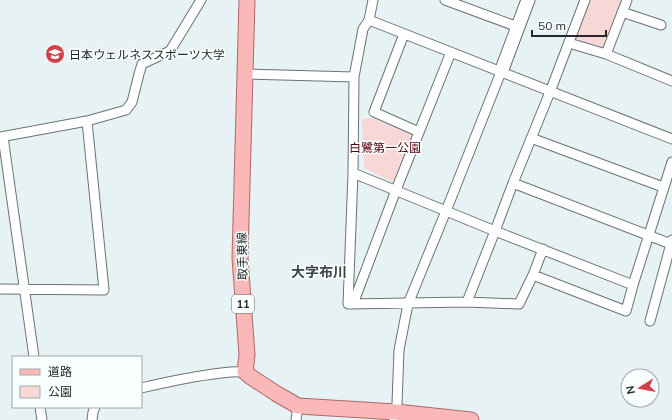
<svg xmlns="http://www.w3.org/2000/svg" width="672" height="420" viewBox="0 0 672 420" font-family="Mulish,'Noto Sans JP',sans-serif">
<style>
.green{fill:#f8d8d7}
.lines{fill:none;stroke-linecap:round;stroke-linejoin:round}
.street-casing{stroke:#697375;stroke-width:11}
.secondary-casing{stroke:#697375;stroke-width:15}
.primary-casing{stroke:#ad6868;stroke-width:17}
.street{stroke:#fff;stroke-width:9}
.secondary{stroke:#fff;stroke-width:13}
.primary{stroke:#fab9b8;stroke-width:15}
.labels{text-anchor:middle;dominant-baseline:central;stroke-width:3;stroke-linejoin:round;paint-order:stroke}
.shield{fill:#f9fefe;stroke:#65696a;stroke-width:1}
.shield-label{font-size:11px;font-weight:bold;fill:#25292a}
.poi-label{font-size:12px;fill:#25292a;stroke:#f9fefe;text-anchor:start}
.park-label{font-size:12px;fill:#57020f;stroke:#f9fefe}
.street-label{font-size:12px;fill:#25292a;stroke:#f9fefe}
.quarter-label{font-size:14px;font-weight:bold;fill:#3c4546;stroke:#f9fefe}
</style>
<rect width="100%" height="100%" fill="#e7f2f4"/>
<path class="green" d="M588,0H625L604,51L572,41Z
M372,118L413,134L393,182L364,168L362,119Z"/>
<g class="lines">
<defs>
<path id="street" d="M373,0L369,20L363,29L354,77L353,173L348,304L467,302L519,304L533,275L543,249
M445,0L518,27
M627,0L606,54L672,81
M622,12L661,25
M369,20L672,139
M404,34L374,112L419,132
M569,43L606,54
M246,74L354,77
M0,137L87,121L126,110L132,102L139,74L142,64L170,51L201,0
M3,137L34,357
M531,138L663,187
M353,173L495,231L633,285L672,162
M513,183L671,244
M533,275L626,311L633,285
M0,289L104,290L87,121
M467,302L495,231L513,183L550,92L585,0
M353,304L396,190L451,52
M650,321L672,240
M141,388C167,382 194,376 221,373C229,372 237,371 245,372
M40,407L42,420
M92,420L93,412L95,407
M296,420L298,406
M394,420L397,404L399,350L408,304L446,211L501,72"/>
<path id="secondary" d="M501,72L528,0"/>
<path id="primary" d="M247,0L240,258L247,355L245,372L251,377L277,394L298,406L396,412L471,420"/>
</defs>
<use href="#street" class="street-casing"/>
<use href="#secondary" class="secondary-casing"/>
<use href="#primary" class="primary-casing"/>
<use href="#street" class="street"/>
<use href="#secondary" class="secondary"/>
<use href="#primary" class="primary"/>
</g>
<defs>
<symbol id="university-disc" viewBox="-11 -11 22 22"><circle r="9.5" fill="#d1414a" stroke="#f9fefe"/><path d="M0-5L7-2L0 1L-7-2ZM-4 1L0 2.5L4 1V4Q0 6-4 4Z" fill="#fff"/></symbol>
</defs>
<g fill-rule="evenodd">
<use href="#university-disc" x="44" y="43" width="22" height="22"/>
</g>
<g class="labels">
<rect class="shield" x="232" y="295" width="22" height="18" rx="3"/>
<g class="shield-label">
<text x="243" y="304">11</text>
</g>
<g class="poi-label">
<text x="69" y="54">日本ウェルネススポーツ大学</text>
</g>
<g class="park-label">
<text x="385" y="147">白鷺第一公園</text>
</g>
<g class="street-label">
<text transform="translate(242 256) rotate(-91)">取手東線</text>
</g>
<g class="quarter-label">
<text x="319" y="272">大字布川</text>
</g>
</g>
<rect x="12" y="356" width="130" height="52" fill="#f9fefe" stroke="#a4a9a9"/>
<rect x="20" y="369" width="20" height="6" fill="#fab9b8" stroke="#a4a9a9"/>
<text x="48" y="376" font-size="12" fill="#25292a">道路</text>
<rect x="20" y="386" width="20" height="12" fill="#f8d8d7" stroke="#a4a9a9"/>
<text x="48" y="396" font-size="12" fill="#25292a">公園</text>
<g transform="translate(640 388) rotate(259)"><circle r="19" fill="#f9fefe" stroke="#a4a9a9"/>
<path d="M0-3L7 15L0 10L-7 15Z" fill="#d1414a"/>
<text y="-6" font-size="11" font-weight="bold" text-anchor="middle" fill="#25292a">N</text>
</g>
<path d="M532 30v6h74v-6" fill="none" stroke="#25292a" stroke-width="2"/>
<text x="538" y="30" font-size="12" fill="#25292a" stroke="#f9fefe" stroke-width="3" paint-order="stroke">50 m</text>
</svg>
